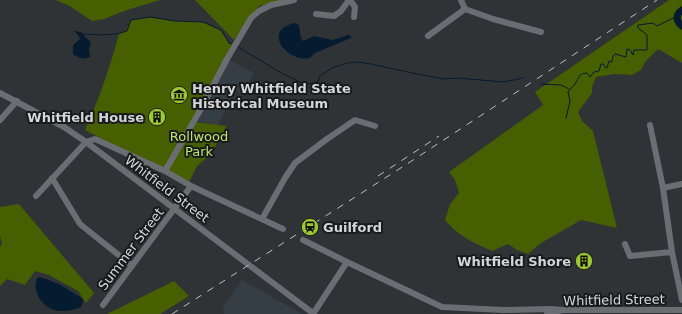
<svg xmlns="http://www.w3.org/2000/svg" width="682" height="314" viewBox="0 0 682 314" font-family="'DejaVu Sans',sans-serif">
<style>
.built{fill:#353d45}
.green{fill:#465f00}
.water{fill:#041b30}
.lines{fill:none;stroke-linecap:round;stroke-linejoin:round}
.stream{stroke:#041b30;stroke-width:1}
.river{stroke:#041b30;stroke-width:7}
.minor{stroke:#6a6e72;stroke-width:6}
.rail{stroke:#bcbfc2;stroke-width:1;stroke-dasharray:7 7;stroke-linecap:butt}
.labels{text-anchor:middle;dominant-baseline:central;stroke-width:4;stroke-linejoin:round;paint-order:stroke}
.poi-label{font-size:13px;font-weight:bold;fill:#d3d5d8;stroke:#191a1c;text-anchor:start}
.park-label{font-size:13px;fill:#bae56c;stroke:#191a1c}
.street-label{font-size:13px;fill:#d3d5d8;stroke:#191a1c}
</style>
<rect width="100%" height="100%" fill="#2f3336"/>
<path class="built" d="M227,59L254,73L244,94L235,90L218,125L194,121Z
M242,280L302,314H224L223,306Z"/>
<path class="green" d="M55,0H160L127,10L104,19L92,21L68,5Z
M195,0H284L259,6L234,40Z
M669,0H682V63L658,49L645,62L641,70L632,75L614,74L596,77L592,87V93L578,112L582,121L593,131L617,228L581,220L541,243L528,254L517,250L508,244L492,251C474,243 458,236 445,220L450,204L459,193L455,180L449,172L543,105L535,92Z
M150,17L175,21L203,22L221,30L229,43L235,46L194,122L227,126L210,155L197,166L188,184L85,130C99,99 110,67 119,34L126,31L131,20Z
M19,204L94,293L86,303L78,291L49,275L35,271L25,285L7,279L0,286V247L2,244L0,236V207Z
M174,281L189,296L160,314H107Z"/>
<path class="water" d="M295,23L298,24C301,29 299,37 303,41L314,36L333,40L348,35L351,36V38L315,53L310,58C287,63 261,30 295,23Z
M74,31L81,32L91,43L89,49L90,57C84,60 78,58 73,54V45L80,39L79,36Z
M40,277L59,284L83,299V302L81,307C64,314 44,313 37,293C35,288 35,284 37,278Z"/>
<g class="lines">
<path class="stream" d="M83,34C98,35 113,36 127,31L131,20L150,17L175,21L203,22L221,30L229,43L232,44
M238,47L283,74L304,84L314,83L318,81L320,76L332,68L348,63L359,62L371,64L417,74L444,79L457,78L504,82L523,78
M541,84L561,85L569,89
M566,118L570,101L568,92C570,89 573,87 575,84C579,78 579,73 587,73L590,77L594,72L599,71L601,64H603L606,68H607L609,61L612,62L613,56L615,54L626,57L627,49L630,50L633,55L634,50H647V35L638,28V25L653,23L657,26L671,19L676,17"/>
<path class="river" d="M682,10C675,15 676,21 682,26"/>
<path class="minor" d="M350,0L355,7L354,17
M461,0L465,9L493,19L541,32
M316,14L334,16L341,11L349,0
M428,36L465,9
M0,93L64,127L86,142L314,314
M0,120L17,101
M650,125L663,188L672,252L682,300
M165,171L198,114L227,59L251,18L259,11L271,5L294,0
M52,178L80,224L131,265
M663,188L682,184
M36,196L86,142L95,139L165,171L191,186L283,229
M262,219L285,178L295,163L327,139L355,120L375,126
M303,240L347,262L442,307L503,310L551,309L563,310
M625,244L630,256L672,252
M103,305L191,186
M313,314L347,262
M547,314L563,310H682"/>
<path class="rail" d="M378,176L439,136
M172,314L407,164L657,0"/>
</g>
<defs>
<symbol id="museum-disc" viewBox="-11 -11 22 22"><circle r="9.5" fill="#9cca32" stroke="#191a1c"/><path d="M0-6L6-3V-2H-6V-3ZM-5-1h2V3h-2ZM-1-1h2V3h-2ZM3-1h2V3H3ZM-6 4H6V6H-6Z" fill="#111"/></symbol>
<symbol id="building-disc" viewBox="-11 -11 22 22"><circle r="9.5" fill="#9cca32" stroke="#191a1c"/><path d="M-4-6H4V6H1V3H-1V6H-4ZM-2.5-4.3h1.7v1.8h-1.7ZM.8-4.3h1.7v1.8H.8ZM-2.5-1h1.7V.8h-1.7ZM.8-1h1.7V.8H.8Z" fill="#111"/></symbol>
<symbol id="station-disc" viewBox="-11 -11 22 22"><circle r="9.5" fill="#9cca32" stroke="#191a1c"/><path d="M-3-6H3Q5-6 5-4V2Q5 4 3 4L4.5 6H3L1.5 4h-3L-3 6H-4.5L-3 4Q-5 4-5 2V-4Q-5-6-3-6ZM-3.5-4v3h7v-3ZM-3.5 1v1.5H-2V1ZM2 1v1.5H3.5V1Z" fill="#111"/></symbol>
</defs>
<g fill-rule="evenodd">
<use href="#museum-disc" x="169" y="85" width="20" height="20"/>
<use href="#building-disc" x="147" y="107" width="20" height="20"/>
<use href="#station-disc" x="300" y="217" width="20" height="20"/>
<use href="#building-disc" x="574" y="251" width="20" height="20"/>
</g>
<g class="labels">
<g class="poi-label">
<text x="192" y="88">Henry Whitfield State<tspan x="192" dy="15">Historical Museum</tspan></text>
<text x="144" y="117" text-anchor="end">Whitfield House</text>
<text x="323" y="227">Guilford</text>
<text x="571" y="261" text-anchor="end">Whitfield Shore</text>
</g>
<g class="park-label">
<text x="199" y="136">Rollwood<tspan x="199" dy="15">Park</tspan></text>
</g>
<g class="street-label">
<text transform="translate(167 189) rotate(37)">Whitfield Street</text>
<text transform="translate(131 249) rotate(-53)">Summer Street</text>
<text transform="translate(614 300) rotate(-1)">Whitfield Street</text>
</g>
</g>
</svg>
